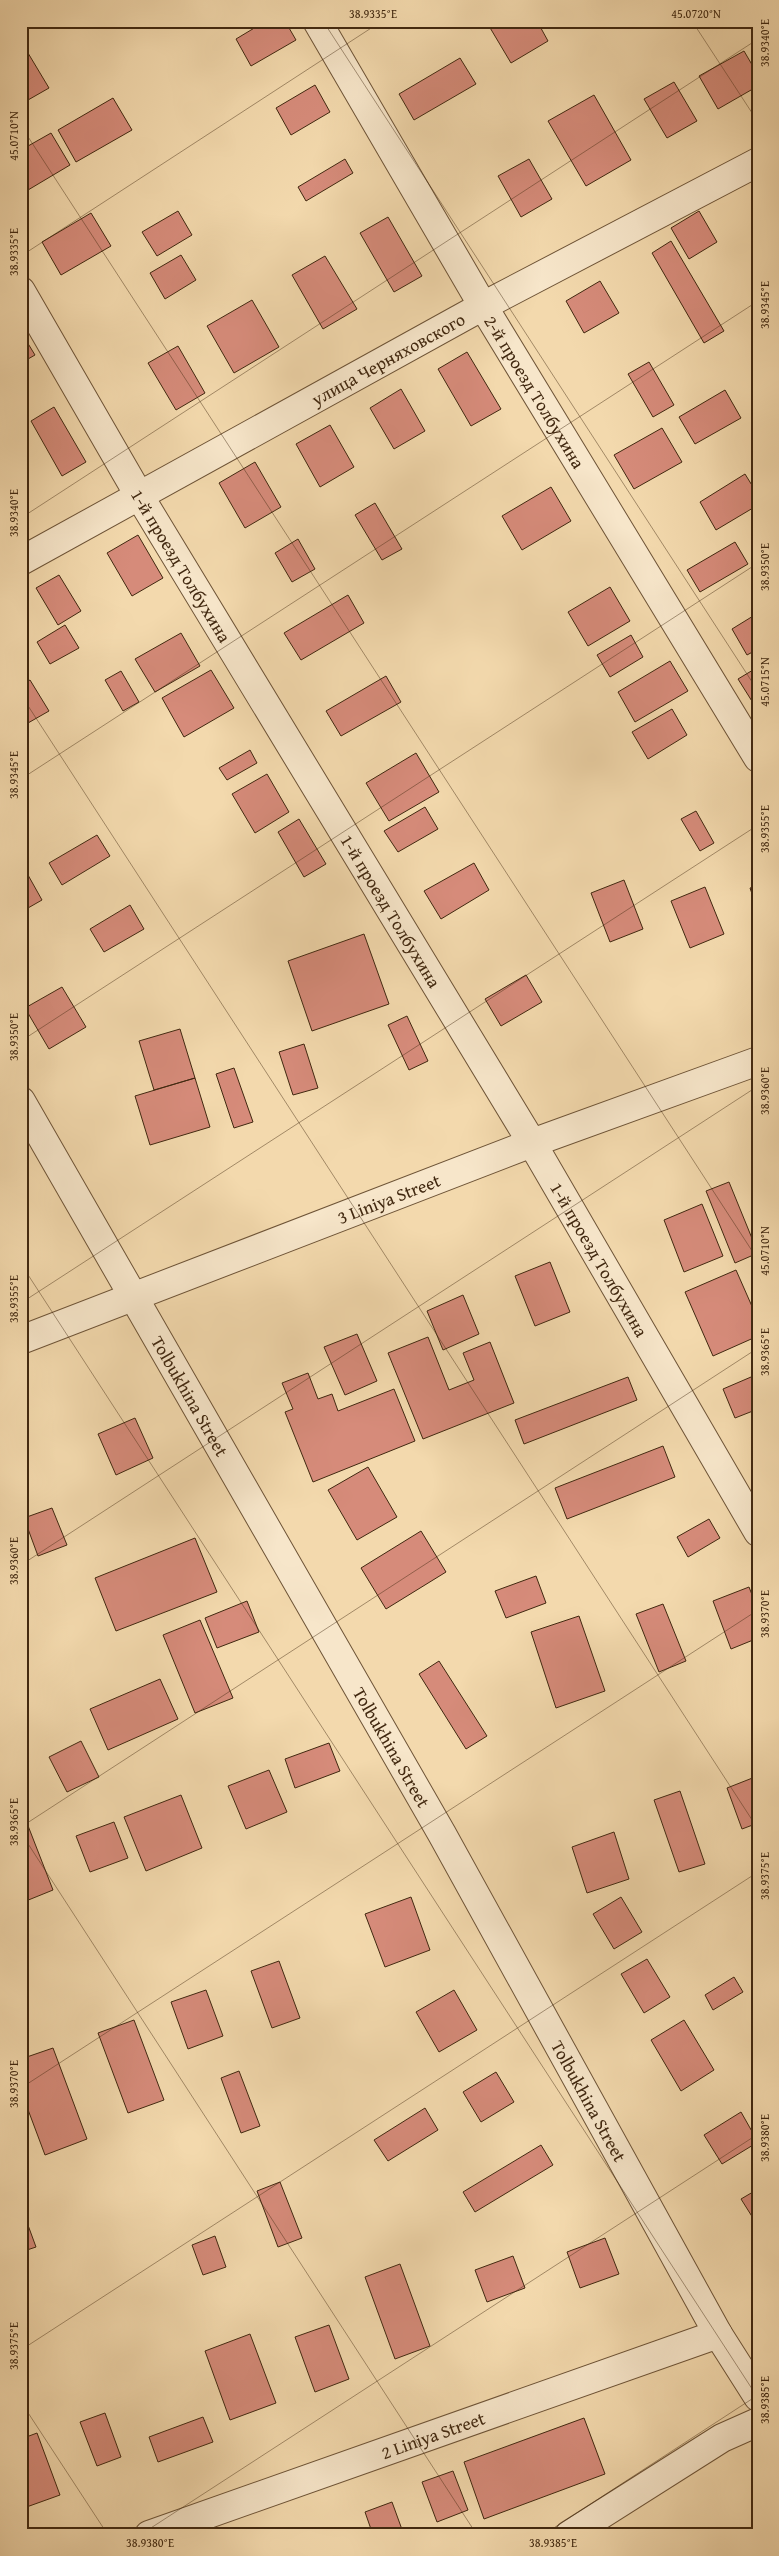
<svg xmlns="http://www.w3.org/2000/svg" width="779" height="2556" viewBox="0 0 779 2556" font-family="'Gentium Book Plus',serif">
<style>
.building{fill:#d68b7a;stroke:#412810}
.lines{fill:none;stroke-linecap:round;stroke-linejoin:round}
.street-casing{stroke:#6e5437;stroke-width:30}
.street{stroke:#f7e6ca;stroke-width:28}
.ticks{fill:none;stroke:#412810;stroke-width:1;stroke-opacity:0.45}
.labels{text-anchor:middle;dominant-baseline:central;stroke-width:4.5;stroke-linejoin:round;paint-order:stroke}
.street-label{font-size:18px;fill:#412810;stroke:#f7e6ca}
.neatline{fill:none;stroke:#412810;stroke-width:2}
.ticks-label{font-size:12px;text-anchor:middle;fill:#412810}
</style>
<rect width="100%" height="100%" fill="#f3d9ad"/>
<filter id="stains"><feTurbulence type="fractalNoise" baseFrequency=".004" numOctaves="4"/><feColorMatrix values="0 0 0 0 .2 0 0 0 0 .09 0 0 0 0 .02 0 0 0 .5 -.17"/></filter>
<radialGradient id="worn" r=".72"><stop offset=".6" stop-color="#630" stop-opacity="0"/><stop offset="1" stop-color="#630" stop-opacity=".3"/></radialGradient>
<path class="building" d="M266,21H285L296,40L251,66L236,39Z
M486,21H537L548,41L511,63Z
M744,51L758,75V86L718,109L699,76Z
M28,53L49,88L21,104V57Z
M460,58L476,84L414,120L399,94Z
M674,82L697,121L667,138L644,99Z
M315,85L330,112L291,135L276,108Z
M594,95L631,160L586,186L548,121Z
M113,98L132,130L76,162L58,130Z
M51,133L70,165L23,193L21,150Z
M345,159L353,173L306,201L298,187Z
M529,159L552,199L521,217L498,176Z
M178,211L192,235L157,256L142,232Z
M699,211L717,242L689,259L671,228Z
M91,213L111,246L61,275L42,242Z
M388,217L422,276L394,292L360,233Z
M671,241L724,331L704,343L652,253Z
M181,255L196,280L165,299L150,273Z
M325,256L357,309L323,329L292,275Z
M600,281L619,313L584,333L566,301Z
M252,300L279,347L234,373L207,326Z
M24,337L35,355L21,363V338Z
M178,346L205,393L176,410L148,363Z
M467,352L501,409L471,426L438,369Z
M649,362L674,405L653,417L628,374Z
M401,389L425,431L394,449L370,408Z
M725,390L741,418L695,444L679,417Z
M54,407L86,462L62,476L31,421Z
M330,425L354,467L320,487L296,444Z
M662,428L682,462L634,489L614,455Z
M255,462L281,507L245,528L219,483Z
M745,474L758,495V505L716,530L700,502Z
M551,487L571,521L522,550L502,516Z
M375,503L402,549L382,560L355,515Z
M138,535L163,578L132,596L107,553Z
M298,539L315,569L292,582L275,553Z
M735,542L748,564L700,592L687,570Z
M59,575L81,611L58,625L36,588Z
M610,587L630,621L588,646L568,612Z
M348,595L364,623L301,660L284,633Z
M758,613V649L747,655L732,629Z
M65,625L79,648L50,664L37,642Z
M181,633L200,666L155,692L135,659Z
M631,635L643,657L610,677L597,655Z
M670,661L688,691L635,722L618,692Z
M758,667V704L755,706L738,679Z
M211,670L234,708L184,737L162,698Z
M121,671L139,702L123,711L105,680Z
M386,676L401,702L341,736L326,711Z
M30,680L49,711L21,727V685Z
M672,709L687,735L648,759L632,732Z
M250,750L257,763L227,780L219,768Z
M416,753L439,792L389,821L366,783Z
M267,774L289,812L255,833L232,794Z
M425,807L438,829L398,852L384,831Z
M696,811L714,843L700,851L681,819Z
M299,819L326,864L304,877L278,832Z
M97,835L110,856L62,885L49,863Z
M474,863L489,890L441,919L424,891Z
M28,875L42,900L21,912V878Z
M624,880L643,929L610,942L591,893Z
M758,886V911L750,888Z
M705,887L724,934L690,948L671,901Z
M130,905L144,929L104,952L90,929Z
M364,934L389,1004L312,1031L288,961Z
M526,975L542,1002L501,1026L485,999Z
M62,987L86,1027L49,1049L25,1008Z
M407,1016L428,1061L409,1070L388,1025Z
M180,1029L195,1078L154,1090L139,1041Z
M304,1044L318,1088L293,1095L279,1052Z
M234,1068L253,1122L234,1128L216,1074Z
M195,1078L210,1127L150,1145L135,1096Z
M729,1182L758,1253L735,1263L706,1191Z
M702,1204L723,1256L684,1272L664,1220Z
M550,1262L570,1312L535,1326L515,1276Z
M736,1270L758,1320V1336L713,1356L685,1292Z
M463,1295L479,1334L443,1350L427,1311Z
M357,1334L377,1381L345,1395L324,1347Z
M428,1337L449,1390L474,1380L463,1353L490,1342L514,1403L423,1439L388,1353Z
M308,1373L318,1399L332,1394L338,1411L394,1389L415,1441L313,1482L285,1412L293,1409L282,1383Z
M758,1374V1409L735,1418L723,1389Z
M628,1377L637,1400L524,1444L515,1420Z
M135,1418L153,1458L116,1475L98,1434Z
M663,1446L675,1477L567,1519L555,1488Z
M368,1467L397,1517L357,1540L328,1490Z
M52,1508L67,1545L38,1556L24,1518Z
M709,1519L720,1538L688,1557L677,1537Z
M421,1531L446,1572L386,1609L361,1568Z
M195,1538L217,1592L116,1631L95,1578Z
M536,1576L546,1603L506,1618L495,1591Z
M749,1587L758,1610V1638L731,1649L713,1601Z
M247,1601L259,1632L217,1648L205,1618Z
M663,1604L686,1661L659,1672L636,1614Z
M579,1616L605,1691L556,1708L531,1632Z
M200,1620L233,1698L195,1713L163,1635Z
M439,1661L487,1736L466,1749L419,1674Z
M160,1679L178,1719L108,1750L90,1709Z
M81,1741L99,1777L67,1792L49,1757Z
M329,1743L340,1771L295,1788L285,1759Z
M269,1770L287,1812L246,1829L228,1786Z
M755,1777L758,1784V1823L742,1829L727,1788Z
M680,1791L705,1864L679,1872L654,1800Z
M181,1795L202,1848L146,1871L124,1817Z
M25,1818L53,1890L21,1903V1820Z
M114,1822L128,1858L90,1872L76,1836Z
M614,1832L629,1879L587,1893L572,1847Z
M411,1897L430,1950L385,1967L365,1914Z
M621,1897L642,1932L614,1949L593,1914Z
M647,1959L670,1997L644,2013L621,1974Z
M279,1961L300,2018L272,2028L251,1971Z
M734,1977L743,1992L713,2010L705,1995Z
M206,1990L223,2036L188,2049L171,2002Z
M454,1990L477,2030L439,2052L416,2012Z
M134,2020L164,2100L128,2113L98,2033Z
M684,2020L714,2070L681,2091L651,2040Z
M53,2048L87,2139L45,2155L21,2091V2059Z
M239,2071L260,2126L241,2133L221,2078Z
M496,2072L514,2102L481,2122L463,2092Z
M425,2108L438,2130L388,2161L374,2140Z
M741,2112L758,2142L722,2164L704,2135Z
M541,2145L553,2165L475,2212L463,2192Z
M280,2182L302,2238L278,2247L257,2191Z
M758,2189V2226L741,2199Z
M21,2206L36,2247L21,2252Z
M215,2236L226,2267L203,2275L192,2245Z
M605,2238L619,2274L580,2288L567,2252Z
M513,2256L525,2288L487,2302L475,2270Z
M400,2264L430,2346L395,2359L365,2277Z
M329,2325L349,2379L315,2392L295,2337Z
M250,2334L276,2403L230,2420L205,2351Z
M105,2413L121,2457L97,2466L80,2422Z
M203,2417L213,2442L158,2462L149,2437Z
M584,2418L605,2474L484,2519L464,2462Z
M37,2433L60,2495L21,2509V2439Z
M453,2471L468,2510L437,2522L422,2482Z
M392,2502L404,2535H373L365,2512Z"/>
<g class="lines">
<defs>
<g id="street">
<path id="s1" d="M317,21L483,306L758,758"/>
<path id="s2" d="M21,291L140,497L532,1143L758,1532"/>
<path id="s3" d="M21,561L483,306L758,162"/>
<path id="s4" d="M21,1101L442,1834L718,2334L758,2397"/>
<path id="s5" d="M21,1340L532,1143L758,1061"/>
<path id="s6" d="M149,2535L718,2334"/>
<path d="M569,2535L722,2438L758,2422"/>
</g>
</defs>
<use href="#street" class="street-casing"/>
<use href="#street" class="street"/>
</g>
<path class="ticks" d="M323,21L758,691M692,21L758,122M21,126L758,1260M21,256L382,21M21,518L758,39M21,695L758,1829M21,779L758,301M21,1041L758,563M21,1264L758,2398M21,1303L758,825M21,1565L758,1086M21,1827L758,1348M21,1833L477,2535M21,2088L758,1610M21,2350L758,1872M21,2402L108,2535M140,2535L758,2134M543,2535L758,2395"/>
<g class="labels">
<g class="street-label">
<text stroke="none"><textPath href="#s3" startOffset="419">улица Черняховского</textPath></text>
<text stroke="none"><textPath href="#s1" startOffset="430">2-й проезд Толбухина</textPath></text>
<text stroke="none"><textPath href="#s2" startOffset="318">1-й проезд Толбухина</textPath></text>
<text stroke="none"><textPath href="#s2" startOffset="722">1-й проезд Толбухина</textPath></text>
<text stroke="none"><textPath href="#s5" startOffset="394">3 Liniya Street</textPath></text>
<text stroke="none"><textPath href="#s2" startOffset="1128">1-й проезд Толбухина</textPath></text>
<text stroke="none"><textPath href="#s4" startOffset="340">Tolbukhina Street</textPath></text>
<text stroke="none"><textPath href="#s4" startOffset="745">Tolbukhina Street</textPath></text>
<text stroke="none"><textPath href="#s4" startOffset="1150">Tolbukhina Street</textPath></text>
<text stroke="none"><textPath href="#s6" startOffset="301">2 Liniya Street</textPath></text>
</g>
</g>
<rect width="779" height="2556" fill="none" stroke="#f3d9ad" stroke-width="55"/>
<rect x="28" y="28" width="724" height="2500" class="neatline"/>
<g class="ticks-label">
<text x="373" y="18">38.9335°E</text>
<text x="696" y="18">45.0720°N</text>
<text transform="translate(765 43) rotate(-90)" y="4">38.9340°E</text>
<text transform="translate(14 136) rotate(-90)" y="4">45.0710°N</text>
<text transform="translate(14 252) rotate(-90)" y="4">38.9335°E</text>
<text transform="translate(765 305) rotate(-90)" y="4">38.9345°E</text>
<text transform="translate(14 513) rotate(-90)" y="4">38.9340°E</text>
<text transform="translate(765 567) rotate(-90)" y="4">38.9350°E</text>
<text transform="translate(765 682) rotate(-90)" y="4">45.0715°N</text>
<text transform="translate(14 775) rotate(-90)" y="4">38.9345°E</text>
<text transform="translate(765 829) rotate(-90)" y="4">38.9355°E</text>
<text transform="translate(14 1037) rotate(-90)" y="4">38.9350°E</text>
<text transform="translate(765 1091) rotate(-90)" y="4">38.9360°E</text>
<text transform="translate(765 1251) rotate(-90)" y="4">45.0710°N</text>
<text transform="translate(14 1299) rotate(-90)" y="4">38.9355°E</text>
<text transform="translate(765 1352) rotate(-90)" y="4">38.9365°E</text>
<text transform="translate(14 1561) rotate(-90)" y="4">38.9360°E</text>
<text transform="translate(765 1614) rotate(-90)" y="4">38.9370°E</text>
<text transform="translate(14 1822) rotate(-90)" y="4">38.9365°E</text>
<text transform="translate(765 1876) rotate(-90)" y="4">38.9375°E</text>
<text transform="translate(14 2084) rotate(-90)" y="4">38.9370°E</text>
<text transform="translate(765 2138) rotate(-90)" y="4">38.9380°E</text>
<text transform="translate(14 2346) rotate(-90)" y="4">38.9375°E</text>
<text transform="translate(765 2400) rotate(-90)" y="4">38.9385°E</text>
<text x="150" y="2547">38.9380°E</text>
<text x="553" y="2547">38.9385°E</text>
</g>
<rect width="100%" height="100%" filter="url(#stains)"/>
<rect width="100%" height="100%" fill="url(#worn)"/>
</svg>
